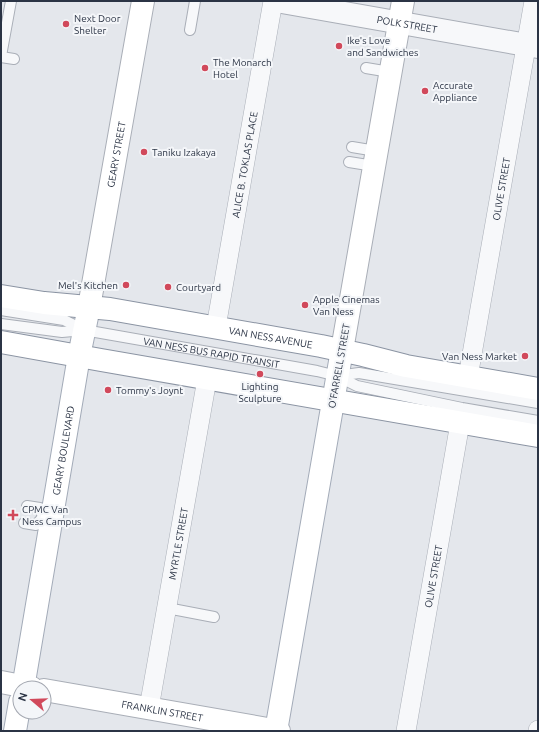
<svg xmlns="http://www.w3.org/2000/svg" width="539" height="732" viewBox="0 0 539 732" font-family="Ubuntu,sans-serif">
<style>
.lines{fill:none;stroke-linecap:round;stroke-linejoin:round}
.service-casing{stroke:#a9aeb7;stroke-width:12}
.minor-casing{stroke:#a9aeb7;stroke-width:20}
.tertiary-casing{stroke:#a9aeb7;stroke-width:24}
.secondary-casing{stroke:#a9aeb7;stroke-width:24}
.primary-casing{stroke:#a3abb8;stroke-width:24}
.trunk-casing{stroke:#8b94a3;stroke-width:24}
.service{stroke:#f7f8fa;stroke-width:10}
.minor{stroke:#f7f8fa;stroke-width:19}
.tertiary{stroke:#f7f8fa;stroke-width:22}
.secondary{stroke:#fff;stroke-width:22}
.primary{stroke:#fff;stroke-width:22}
.trunk{stroke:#fff;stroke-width:22}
.poi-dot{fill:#d1495b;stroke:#f4f6f9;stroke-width:1.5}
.labels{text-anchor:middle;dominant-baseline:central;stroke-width:4;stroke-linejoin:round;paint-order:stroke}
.poi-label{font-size:10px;fill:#2b3445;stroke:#f4f6f9;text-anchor:start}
.street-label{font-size:10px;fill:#2b3445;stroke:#f4f6f9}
</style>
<rect width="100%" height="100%" fill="#e4e7ec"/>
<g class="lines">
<defs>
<g id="service">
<path d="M190,30L195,1"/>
<path d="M1,56L11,1"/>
<path d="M1,57L14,59"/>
<path d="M366,68L390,72"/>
<path d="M352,147L376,151"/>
<path d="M349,162L374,166"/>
<path d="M1,310L64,320L84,330"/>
<path id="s1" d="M1,324L62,332L84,330L317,371L337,376L357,386L462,408L538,421"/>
<path d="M337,376L359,373L538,403"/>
<path d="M27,506L40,508L43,517"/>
<path d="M24,523L36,525L43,517"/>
<path d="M167,608L214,617"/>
</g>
<g id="minor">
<path id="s2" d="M216,327L273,1"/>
<path id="s3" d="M468,377L534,1"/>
<path id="s4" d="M149,708L207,379"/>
<path id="s5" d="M406,731L460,423"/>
<path d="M538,731V730"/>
</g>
<g id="tertiary">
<path id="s6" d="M276,1L538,47"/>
</g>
<g id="secondary">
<path id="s7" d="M89,307L143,1"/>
<path d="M342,350L403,1"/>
<path d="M1,682L32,688"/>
<path id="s8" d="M44,690L279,731"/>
</g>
<g id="primary">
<path id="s9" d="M23,688L79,356L89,307"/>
<path d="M15,731L20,702"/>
<path d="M276,731L342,350"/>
</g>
<g id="trunk">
<path id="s10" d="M1,296L44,303L110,309L321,346L363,355L406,366L538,389"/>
<path d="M1,342L101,360L538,436"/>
</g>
</defs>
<use href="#service" class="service-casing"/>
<use href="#minor" class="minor-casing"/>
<use href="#tertiary" class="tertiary-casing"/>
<use href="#secondary" class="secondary-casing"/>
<use href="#primary" class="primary-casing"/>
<use href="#trunk" class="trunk-casing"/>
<use href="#service" class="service"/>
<use href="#minor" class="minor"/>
<use href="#tertiary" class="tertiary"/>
<use href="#secondary" class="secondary"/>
<use href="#primary" class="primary"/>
<use href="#trunk" class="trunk"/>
</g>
<g class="poi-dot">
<circle cx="66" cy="24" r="4"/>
<circle cx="339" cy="46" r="4"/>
<circle cx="205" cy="68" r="4"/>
<circle cx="425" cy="91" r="4"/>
<circle cx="144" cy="152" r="4"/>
<circle cx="126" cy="285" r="4"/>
<circle cx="168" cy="287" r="4"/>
<circle cx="305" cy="305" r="4"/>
<circle cx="525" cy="356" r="4"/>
<circle cx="260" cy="374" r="4"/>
<circle cx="108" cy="390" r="4"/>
<path d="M11 509h4v4h4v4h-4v4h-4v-4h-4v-4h4z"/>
</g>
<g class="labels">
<g class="poi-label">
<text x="74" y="18">Next Door<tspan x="74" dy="12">Shelter</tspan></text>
<text x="347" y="40">Ike's Love<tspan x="347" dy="12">and Sandwiches</tspan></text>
<text x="213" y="62">The Monarch<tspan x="213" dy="12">Hotel</tspan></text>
<text x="433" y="85">Accurate<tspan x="433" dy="12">Appliance</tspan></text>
<text x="152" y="152">Taniku Izakaya</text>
<text x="118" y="285" text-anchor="end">Mel's Kitchen</text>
<text x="176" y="287">Courtyard</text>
<text x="313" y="299">Apple Cinemas<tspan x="313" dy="12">Van Ness</tspan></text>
<text x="517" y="356" text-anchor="end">Van Ness Market</text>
<text x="260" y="386" text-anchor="middle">Lighting<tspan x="260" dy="12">Sculpture</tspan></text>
<text x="116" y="390">Tommy's Joynt</text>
<text x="22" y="509">CPMC Van<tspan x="22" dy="12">Ness Campus</tspan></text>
</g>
<g class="street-label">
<text stroke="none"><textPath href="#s6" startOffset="133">POLK STREET</textPath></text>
<text stroke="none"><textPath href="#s7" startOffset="155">GEARY STREET</textPath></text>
<text stroke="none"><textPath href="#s2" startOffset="165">ALICE B. TOKLAS PLACE</textPath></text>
<text stroke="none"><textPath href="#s3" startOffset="191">OLIVE STREET</textPath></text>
<text stroke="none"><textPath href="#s10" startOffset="273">VAN NESS AVENUE</textPath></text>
<text stroke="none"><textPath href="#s1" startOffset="213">VAN NESS BUS RAPID TRANSIT</textPath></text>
<text transform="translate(339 366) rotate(-80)">O'FARRELL STREET</text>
<text stroke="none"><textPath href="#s9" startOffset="241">GEARY BOULEVARD</textPath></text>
<text stroke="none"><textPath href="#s4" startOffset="167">MYRTLE STREET</textPath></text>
<text stroke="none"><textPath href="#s5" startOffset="157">OLIVE STREET</textPath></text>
<text stroke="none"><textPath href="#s8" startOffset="120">FRANKLIN STREET</textPath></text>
</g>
</g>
<rect width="539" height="732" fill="none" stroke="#2b3445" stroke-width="4"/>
<g transform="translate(32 700) rotate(289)"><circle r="19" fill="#f4f6f9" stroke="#a4a8b1"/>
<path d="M0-3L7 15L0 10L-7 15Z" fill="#d1495b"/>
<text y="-6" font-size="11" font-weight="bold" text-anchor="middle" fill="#2b3445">N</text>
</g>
</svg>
